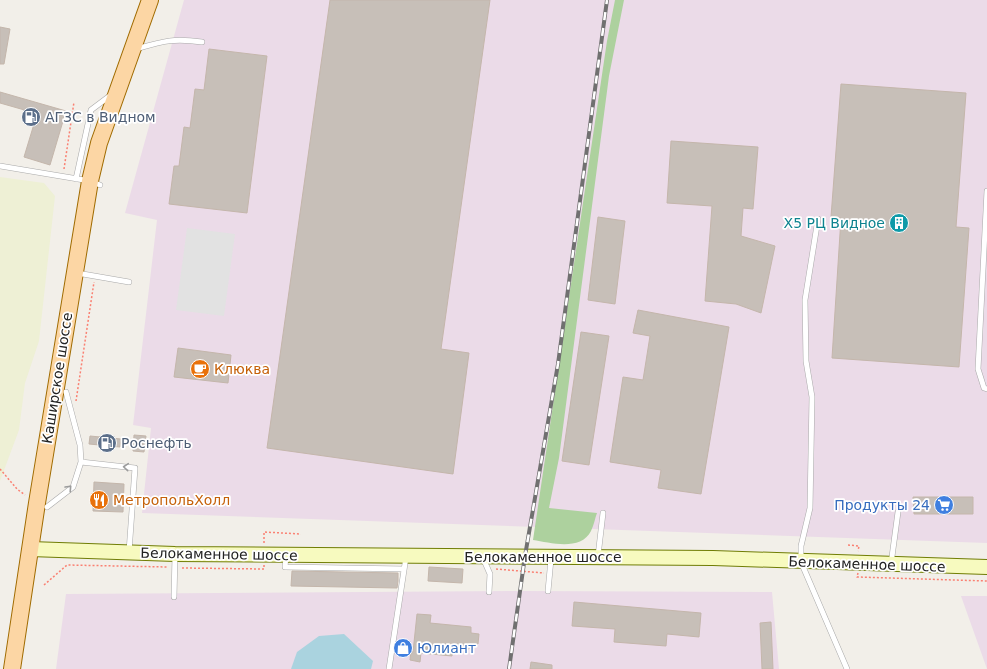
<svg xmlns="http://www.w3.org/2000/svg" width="987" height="669" viewBox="0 0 987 669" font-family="'DejaVu Sans',sans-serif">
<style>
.industrial{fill:#ebdbe8}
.farmland{fill:#eef0d5}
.forest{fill:#add19e}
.parking{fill:#e2e2e2}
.water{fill:#aad3df}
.building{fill:#c7bfb8;stroke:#c4b6ab}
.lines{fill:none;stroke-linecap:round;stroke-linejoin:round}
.service-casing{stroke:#a9a9a9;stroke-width:6}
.secondary-casing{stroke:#707d05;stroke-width:16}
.primary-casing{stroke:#a06b00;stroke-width:18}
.path{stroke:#fa8072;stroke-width:1.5;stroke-dasharray:2 2;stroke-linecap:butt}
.service{stroke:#fff;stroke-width:5}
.secondary{stroke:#f7fabf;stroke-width:14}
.primary{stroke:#fcd6a4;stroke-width:16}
.rail-casing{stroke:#707070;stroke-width:4}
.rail{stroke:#fff;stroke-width:2.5;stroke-dasharray:8;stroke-linecap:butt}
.oneway{stroke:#9c9c9c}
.labels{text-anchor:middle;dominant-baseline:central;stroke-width:3.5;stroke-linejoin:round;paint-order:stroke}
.service-label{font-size:14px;fill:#4e5e75;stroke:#fff;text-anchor:start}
.culture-label{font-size:14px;fill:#0d838f;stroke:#fff;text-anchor:end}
.food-label{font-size:14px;fill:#c56008;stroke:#fff;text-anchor:start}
.street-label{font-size:14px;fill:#222;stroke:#fff}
.shop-label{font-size:14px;fill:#366cbe;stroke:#fff;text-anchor:end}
</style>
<rect width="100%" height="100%" fill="#f2efe9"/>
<path class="industrial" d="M184,0H987V543L142,513L151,428L133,425L157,220L125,213Z
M524,591L772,592L779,669H56L66,594Z
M961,596H987V669Z"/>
<path class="farmland" d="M0,177L44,183L55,196L39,341L25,383L19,430L0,481Z"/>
<path class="forest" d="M615,0H624L609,76L559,458L549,508L597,513C595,518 594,525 591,531C581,551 551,543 533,540L607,41Z"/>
<path class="parking" d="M187,228L235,234L224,316L176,310Z"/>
<path class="water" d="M344,634L373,661L371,669H291L297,652L319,636Z"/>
<path class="building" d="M330,0H490L441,349L469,353L453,474L267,448Z
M0,27L10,29L4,64H0Z
M209,49L267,56L247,213L169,204L174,166H179L184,127L190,128L195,89L204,90Z
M841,84L966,93L956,227L969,228L959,367L832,358L841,218L831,217Z
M0,92L66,111L50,165L24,157L34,124L25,122L28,111L0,103Z
M671,141L758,147L753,209L743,208L741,236L775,246L761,313L736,304L705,301L712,206L667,203Z
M598,217L625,221L615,304L588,300Z
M638,310L729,327L701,494L658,488L661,470L610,462L623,377L643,380L650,336L633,333Z
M581,332L609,336L589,465L562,461Z
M178,348L231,355L228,383L174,377Z
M134,435L146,436L144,452L133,451Z
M90,436L121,439L120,447L89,444Z
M94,482L124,484L123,512L93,511Z
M913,497H973V514H914Z
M429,567L463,569L462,583L428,581Z
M292,571L398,573V581L397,588L291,586Z
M574,602L701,613L699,637L667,634L666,646L614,642L615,629L572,626Z
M417,614L431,615L430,623L471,627V633L479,634L478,644H470L469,649L453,647L452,656L421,653L420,662L410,660L411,651L413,652Z
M771,622L773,669H762L760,623Z
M531,662L552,665V669H530Z"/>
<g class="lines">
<defs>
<path id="service" d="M136,49C164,41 173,38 202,42
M0,166L90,181L100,185
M76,179L91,110L111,95
M987,191L978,369L984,388L987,389
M818,219L805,300L806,361L812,397L810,508L801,546V562L847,669
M77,273L129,282
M66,392L80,445L81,462L135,468L129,552
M47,507L73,487L81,462
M286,555L285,567L404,569
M598,556L603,513
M483,558L490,574L489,592
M891,564L898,512
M548,591L551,559
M174,597L175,555
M389,669L406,557"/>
<path id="secondary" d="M30,549L175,554L713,558L987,567"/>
<path id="primary" d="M12,669L37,503L90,181L99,143L150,0"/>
</defs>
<use href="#service" class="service-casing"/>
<use href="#secondary" class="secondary-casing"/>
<use href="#primary" class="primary-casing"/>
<path class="path" d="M64,169L74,102
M76,401L94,282
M0,469L17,489L25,495
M264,543V532L301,534
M848,545L859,546L858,551
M182,568L264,569V565
M496,569L544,573
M858,573L857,577L987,581
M44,585L67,565L168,567"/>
<use href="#service" class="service"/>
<use href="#secondary" class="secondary"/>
<use href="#primary" class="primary"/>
<defs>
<path id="rail" d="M509,669L525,556L558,364L607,0"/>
</defs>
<use href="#rail" class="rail-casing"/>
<use href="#rail" class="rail"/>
</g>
<defs><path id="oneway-chevron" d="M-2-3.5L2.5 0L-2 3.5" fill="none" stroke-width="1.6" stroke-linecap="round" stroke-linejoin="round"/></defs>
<g class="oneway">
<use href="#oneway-chevron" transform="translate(126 467) rotate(-175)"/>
<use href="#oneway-chevron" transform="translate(69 488) rotate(-47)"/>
</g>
<defs>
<symbol id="fuel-disc" viewBox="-11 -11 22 22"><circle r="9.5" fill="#5c6f8a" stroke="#fff"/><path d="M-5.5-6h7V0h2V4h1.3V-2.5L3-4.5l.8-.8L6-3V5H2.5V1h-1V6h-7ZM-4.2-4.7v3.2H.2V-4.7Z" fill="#fff"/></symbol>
<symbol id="building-disc" viewBox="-11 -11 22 22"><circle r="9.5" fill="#0f9aa8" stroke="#fff"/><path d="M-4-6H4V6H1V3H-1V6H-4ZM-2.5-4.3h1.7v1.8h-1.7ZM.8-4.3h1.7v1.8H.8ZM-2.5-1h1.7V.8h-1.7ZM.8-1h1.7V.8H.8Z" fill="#fff"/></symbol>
<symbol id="cafe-disc" viewBox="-11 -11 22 22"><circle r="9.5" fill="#e8710a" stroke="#fff"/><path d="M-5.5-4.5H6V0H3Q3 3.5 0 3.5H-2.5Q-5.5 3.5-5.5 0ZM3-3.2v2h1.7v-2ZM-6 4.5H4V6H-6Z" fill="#fff"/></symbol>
<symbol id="restaurant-disc" viewBox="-11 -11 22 22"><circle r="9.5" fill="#e8710a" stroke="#fff"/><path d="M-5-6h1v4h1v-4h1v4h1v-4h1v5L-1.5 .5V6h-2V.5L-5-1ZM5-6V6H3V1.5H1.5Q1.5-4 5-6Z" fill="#fff"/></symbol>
<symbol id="supermarket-disc" viewBox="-11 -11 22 22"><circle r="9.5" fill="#3f7fe0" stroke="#fff"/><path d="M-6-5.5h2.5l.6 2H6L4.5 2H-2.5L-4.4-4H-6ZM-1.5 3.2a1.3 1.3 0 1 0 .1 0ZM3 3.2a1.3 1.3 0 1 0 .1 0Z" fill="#fff"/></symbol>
<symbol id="shop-disc" viewBox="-11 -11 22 22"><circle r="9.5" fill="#3f7fe0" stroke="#fff"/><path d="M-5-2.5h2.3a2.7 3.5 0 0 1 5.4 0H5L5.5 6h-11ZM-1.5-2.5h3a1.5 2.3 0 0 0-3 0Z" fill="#fff"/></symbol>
</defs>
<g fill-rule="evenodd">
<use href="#fuel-disc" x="20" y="106" width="22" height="22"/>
<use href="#building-disc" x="888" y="212" width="22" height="22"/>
<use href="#cafe-disc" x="189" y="358" width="22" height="22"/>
<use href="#fuel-disc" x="96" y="432" width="22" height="22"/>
<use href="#restaurant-disc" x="88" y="489" width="22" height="22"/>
<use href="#supermarket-disc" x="933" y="494" width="22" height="22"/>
<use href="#shop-disc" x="392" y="637" width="22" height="22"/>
</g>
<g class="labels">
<g class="service-label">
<text x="45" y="117">АГЗС в Видном</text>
<text x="121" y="443">Роснефть</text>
</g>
<g class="culture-label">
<text x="885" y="223">X5 РЦ Видное</text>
</g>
<g class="food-label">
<text x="214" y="369">Клюква</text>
<text x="113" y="500">МетропольХолл</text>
</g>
<g class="street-label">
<text transform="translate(57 378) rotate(-81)">Каширское шоссе</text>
<text transform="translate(219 554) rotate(1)">Белокаменное шоссе</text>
<text x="543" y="557">Белокаменное шоссе</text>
<text transform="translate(867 564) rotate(2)">Белокаменное шоссе</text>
</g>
<g class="shop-label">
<text x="930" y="505">Продукты 24</text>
<text x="417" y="648" text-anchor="start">Юлиант</text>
</g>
</g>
</svg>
